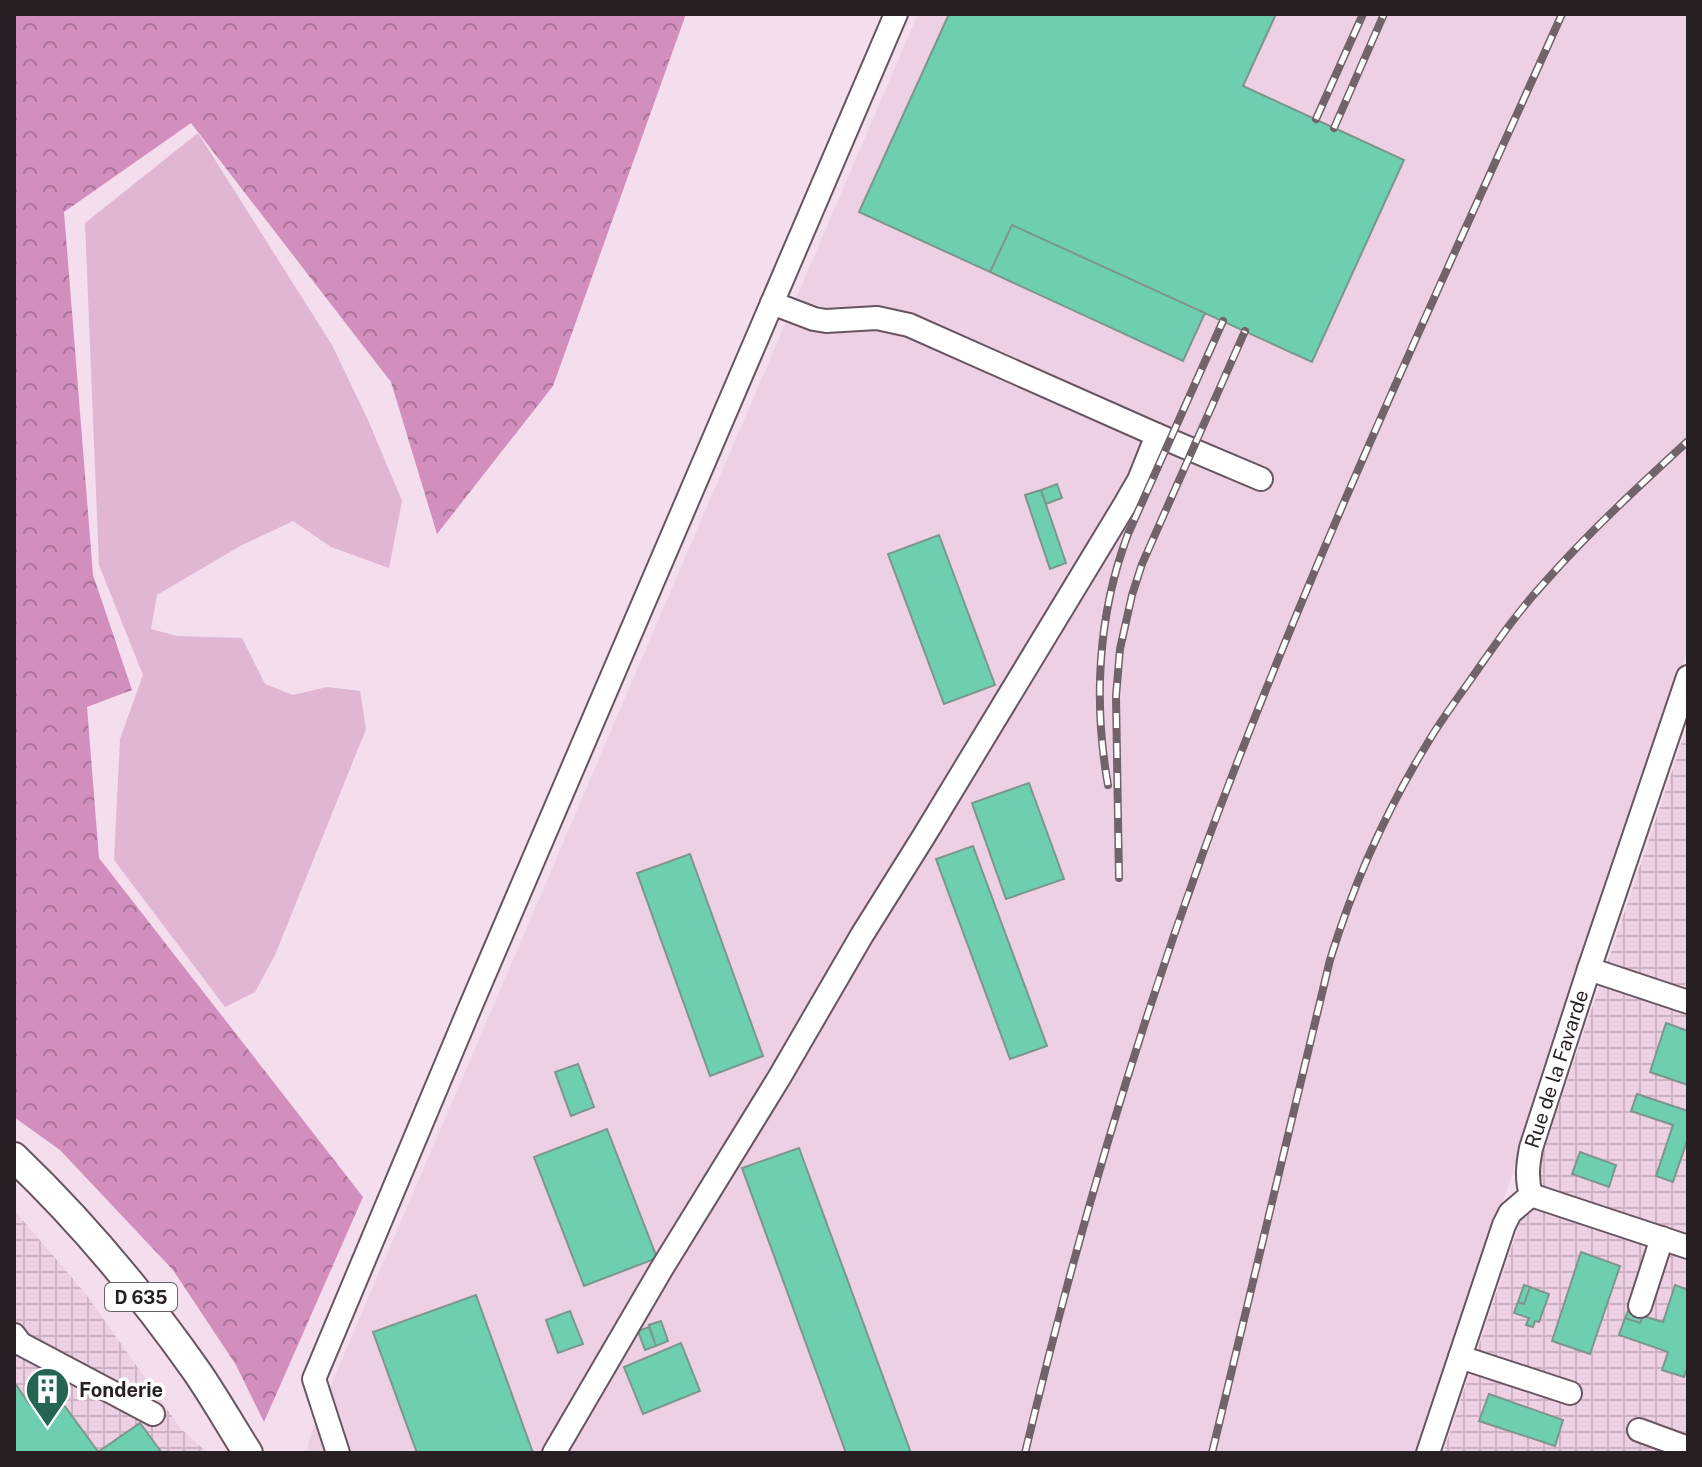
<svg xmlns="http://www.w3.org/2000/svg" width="1702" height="1467" viewBox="0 0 1702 1467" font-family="'Public Sans',sans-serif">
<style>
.built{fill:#eed0e4}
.industrial{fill:url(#industrial-grid)}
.forest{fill:url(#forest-crowns)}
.garden{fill:#e0b6d2}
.building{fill:#6dceb2;stroke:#7c968d;stroke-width:2}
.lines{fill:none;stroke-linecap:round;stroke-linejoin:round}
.minor-casing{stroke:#685562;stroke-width:26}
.major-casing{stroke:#685562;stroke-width:32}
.minor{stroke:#fff;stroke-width:22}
.major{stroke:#fff;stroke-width:28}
.rail-casing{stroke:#71636c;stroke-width:8}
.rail{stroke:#fff;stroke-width:5;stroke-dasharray:15;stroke-linecap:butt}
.labels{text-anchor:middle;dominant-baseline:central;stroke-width:7;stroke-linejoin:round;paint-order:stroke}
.shield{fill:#fff;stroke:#686266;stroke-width:2}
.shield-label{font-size:18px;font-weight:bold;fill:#281f25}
.street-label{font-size:20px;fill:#281f25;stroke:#fff}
.poi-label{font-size:20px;font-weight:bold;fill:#281f25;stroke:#fff;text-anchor:start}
</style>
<defs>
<pattern id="industrial-grid" width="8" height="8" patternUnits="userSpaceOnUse" patternTransform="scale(2)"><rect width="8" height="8" fill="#eed0e4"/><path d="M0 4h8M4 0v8" fill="none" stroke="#ccb2c3"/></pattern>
<pattern id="forest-crowns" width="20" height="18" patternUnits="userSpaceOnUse" patternTransform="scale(2)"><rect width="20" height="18" fill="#d28ebd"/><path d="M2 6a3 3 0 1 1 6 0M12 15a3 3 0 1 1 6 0" fill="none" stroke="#aa7399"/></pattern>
</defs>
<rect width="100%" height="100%" fill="#f4ddec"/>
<path class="built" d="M918,14H1688V648L1419,1453H307L309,1439L351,1338Z"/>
<path class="industrial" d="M1688,724V1453H1443L1544,1150Z
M14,1210L85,1293L181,1429L208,1453H14Z"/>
<path class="forest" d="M14,14H686L553,386L437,534L391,382L191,123L64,212L93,575L132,690L87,707L99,858L363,1197L264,1422L236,1365L173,1270L60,1150L14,1117Z"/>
<path class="garden" d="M198,133L332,345L368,420L402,501L389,568L331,547L293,521L240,546L157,595L151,629L177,636L242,638L265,684L293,695L327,687L360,691L366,729L275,955L255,992L225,1007L114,860L120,739L143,675L99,565L85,223Z"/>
<path class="building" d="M949,14H1276L1243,86L1404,160L1312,362L1012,225L990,272L859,212Z
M1012,225L1205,313L1183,361L990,272Z
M1057,484L1062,498L1046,504L1041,490Z
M1041,490L1066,563L1050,569L1025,495Z
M939,535L995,685L944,704L888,554Z
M1029,783L1064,879L1006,899L972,803Z
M973,846L1047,1046L1010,1059L936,859Z
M690,854L763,1056L710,1076L637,873Z
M1666,1023L1688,1031V1085L1650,1072Z
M578,1064L594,1107L571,1116L555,1072Z
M1637,1094L1688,1111V1138L1673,1182L1656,1176L1673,1125L1631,1111Z
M607,1129L657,1258L584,1286L534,1157Z
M799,1148L911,1453H846L742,1168Z
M1580,1152L1616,1165L1609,1187L1572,1174Z
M1581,1252L1620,1266L1590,1354L1552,1341Z
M1524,1285L1530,1287L1524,1304L1518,1302Z
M1675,1285L1688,1290V1365L1684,1377L1662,1370L1668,1352L1619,1335L1625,1318L1640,1323L1643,1316L1663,1322Z
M1530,1287L1549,1294L1539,1322L1535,1321L1533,1327L1526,1325L1529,1318L1514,1313L1518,1302L1524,1304Z
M476,1295L533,1453H417L373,1332Z
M570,1311L583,1344L558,1353L546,1320Z
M1628,1311L1643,1316L1640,1323L1625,1318Z
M661,1321L668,1341L656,1346L649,1325Z
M649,1327L656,1346L645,1350L638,1331Z
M681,1343L700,1391L643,1414L624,1367Z
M14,1382L30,1405L53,1390L99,1453H14Z
M1489,1394L1563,1420L1555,1446L1479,1421Z
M140,1423L162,1453L98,1452Z"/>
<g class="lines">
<defs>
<g id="minor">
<path d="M772,303L814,319L826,321L877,318L909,325L1157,435L1261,479"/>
<path d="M1589,969L1688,1002"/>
<path d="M1531,1195L1688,1247"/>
<path d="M1640,1306L1662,1238"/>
<path d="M14,1335L21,1344L153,1414"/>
<path d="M1460,1357L1570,1393"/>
<path d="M1639,1430L1688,1448"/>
<path d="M338,1453L314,1379L469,1010L896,14"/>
<path d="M554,1453L662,1268L779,1078L862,935L924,836L1124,506L1139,480L1157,435"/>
<path id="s1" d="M1428,1453L1504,1225L1510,1213L1531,1195C1526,1178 1528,1164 1531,1148L1589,969L1688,677"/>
</g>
<path id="major" d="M14,1157C81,1221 142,1294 195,1369C214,1396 230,1425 248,1453"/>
</defs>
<use href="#minor" class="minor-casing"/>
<use href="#major" class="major-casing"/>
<use href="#minor" class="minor"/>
<use href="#major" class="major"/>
<defs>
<path id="rail" d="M1316,119L1363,14
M1334,128L1384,14
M1108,785C1093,701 1098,614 1128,534L1223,321
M1119,878L1116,696L1120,649L1132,595L1142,564L1245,331
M1025,1453C1073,1250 1132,1049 1203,853C1308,567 1438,291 1562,14
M1212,1453L1330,960C1353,885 1386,811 1427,744C1442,718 1461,694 1478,669C1499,639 1520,609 1545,582C1589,532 1639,486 1688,441"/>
</defs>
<use href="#rail" class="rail-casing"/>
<use href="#rail" class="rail"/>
</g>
<defs>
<symbol id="building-pin" viewBox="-11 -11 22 30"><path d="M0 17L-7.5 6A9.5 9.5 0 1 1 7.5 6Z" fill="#236453" stroke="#fff"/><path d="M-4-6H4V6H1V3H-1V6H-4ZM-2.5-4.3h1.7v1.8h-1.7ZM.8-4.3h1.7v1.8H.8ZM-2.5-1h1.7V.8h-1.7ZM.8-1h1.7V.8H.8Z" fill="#fff"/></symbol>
</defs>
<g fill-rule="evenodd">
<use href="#building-pin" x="22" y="1364" width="51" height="69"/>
</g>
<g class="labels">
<rect class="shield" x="105" y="1283" width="72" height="28" rx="6"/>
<g class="shield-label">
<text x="141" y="1297">D 635</text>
</g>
<g class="street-label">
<text stroke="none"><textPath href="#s1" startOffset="412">Rue de la Favarde</textPath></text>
</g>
<g class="poi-label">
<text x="79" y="1390">Fonderie</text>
</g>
</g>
<rect width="1702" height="1467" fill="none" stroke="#281f25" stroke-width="32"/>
</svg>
